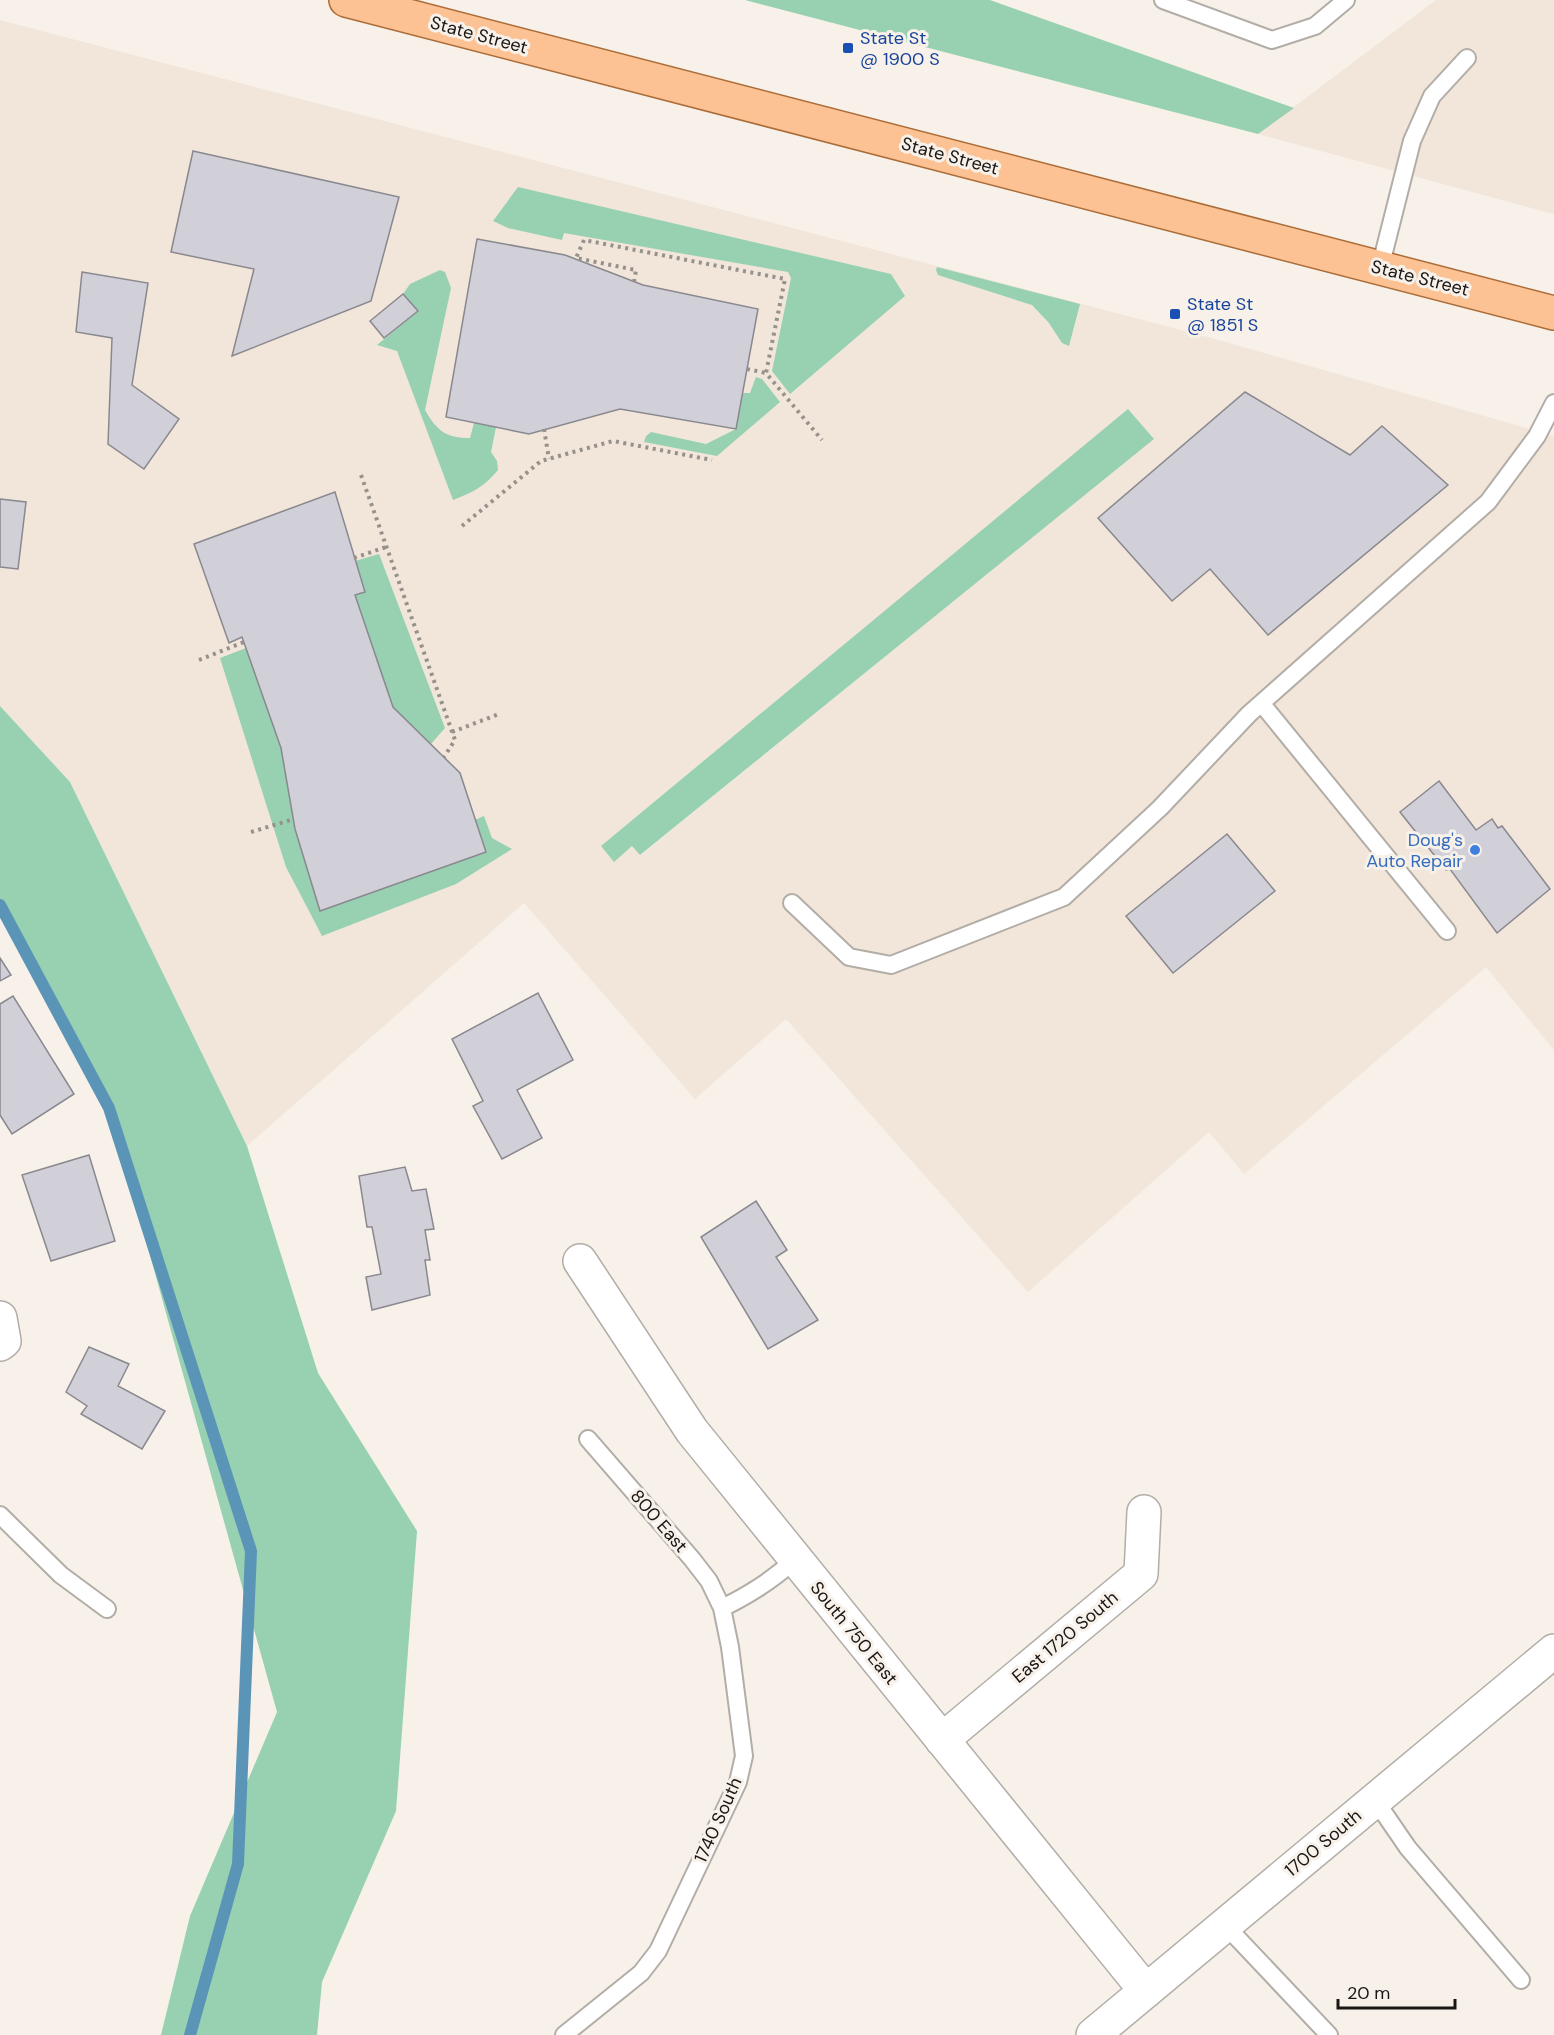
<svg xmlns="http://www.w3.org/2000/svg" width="1554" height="2035" viewBox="0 0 1554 2035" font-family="'DM Sans',sans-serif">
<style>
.built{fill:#f1e6d9;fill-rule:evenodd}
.green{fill:#97d1b2}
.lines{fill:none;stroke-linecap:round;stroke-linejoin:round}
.stream{stroke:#5a95b8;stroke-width:12}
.building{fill:#d1cfd8;stroke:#8a888f;stroke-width:1.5}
.lane-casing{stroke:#b3ada7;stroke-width:20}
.street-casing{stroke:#b3ada7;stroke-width:36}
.secondary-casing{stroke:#b3ada7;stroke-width:36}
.primary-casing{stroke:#ab6c38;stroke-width:36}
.path{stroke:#96918c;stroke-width:4;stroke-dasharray:3 4.5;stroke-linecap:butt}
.lane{stroke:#fff;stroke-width:16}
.street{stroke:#fff;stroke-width:33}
.secondary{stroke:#fff;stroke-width:33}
.primary{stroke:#fcc294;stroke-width:33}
.transit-dot{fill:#1a4fb4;stroke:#f7f1ea;stroke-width:2}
.shop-dot{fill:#3f7fe0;stroke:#f7f1ea;stroke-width:2}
.labels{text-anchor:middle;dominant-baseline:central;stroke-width:6;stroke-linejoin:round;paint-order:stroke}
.street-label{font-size:18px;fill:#191614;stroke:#f7f1ea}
.transit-label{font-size:18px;fill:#164399;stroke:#f7f1ea;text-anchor:start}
.shop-label{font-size:18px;fill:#366cbe;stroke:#f7f1ea;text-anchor:end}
</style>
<rect width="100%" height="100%" fill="#f7f1ea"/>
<path class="built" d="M1436,0H1554V214L1258,134Z
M0,20L1215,339L1554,436V1050L1486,967L1244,1174L1209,1132L1028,1292L786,1019L695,1099L524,903L247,1146L70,782L0,706ZM1129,410L1153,439L641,855L632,846Z"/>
<path class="green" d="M745,0H990L1294,108L1258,134Z
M518,187L891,274L905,296L790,394L772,371L791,278L788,272L564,233L562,240L508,228L493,221Z
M937,267L1080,304L1069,346L1062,343L1049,323L1032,305L938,275L936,270Z
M440,270L445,272L451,288L425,410C437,431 446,438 470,438L474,423L496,427L491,452L497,461L498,470C485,486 472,493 453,500L397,351L377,345L418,311L403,294L410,284Z
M756,377L762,379L780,402L717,456L644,442L646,436L651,432L706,444L736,429L743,393H750Z
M1128,409L1154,439L640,855L632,846L614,862L601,846Z
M379,554L445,728L431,744L393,707L355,595L365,592L355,561Z
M246,648L281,748L320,911L486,852L475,820L484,816L492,838L512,849L456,884L322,936L286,867L220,658Z
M0,706L70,782L247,1146L318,1373L417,1531L396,1811L322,1982L317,2035H161L190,1916L277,1712L109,1108L0,910Z"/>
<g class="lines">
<path class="stream" d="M0,905L109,1108L251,1551L238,1864L190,2035"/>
</g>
<path class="building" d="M193,151L399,197L371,301L232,356L254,269L171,252Z
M477,239L565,255L643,285L758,309L736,429L620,409L529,434L446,417Z
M82,272L148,283L132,385L179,419L144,469L108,444L112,338L76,332Z
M403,294L418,311L384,338L370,321Z
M1245,392L1350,455L1382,426L1448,485L1268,635L1210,569L1172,601L1098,518Z
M335,492L365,592L355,595L393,707L460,773L486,852L320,911L295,829L281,748L242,637L229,643L194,544Z
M0,499L26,502L18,569L0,567Z
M1439,781L1476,830L1492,819L1498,828L1502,826L1550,889L1497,933L1450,869L1446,870L1400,812Z
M1227,834L1275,891L1173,973L1126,916Z
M0,958L11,975L0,981Z
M538,993L573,1060L517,1090L542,1138L502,1159L473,1106L483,1101L452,1039Z
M13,996L74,1094L12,1134L0,1115V1004Z
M89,1155L115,1241L51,1261L22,1175Z
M405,1167L412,1191L426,1189L434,1229L425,1230L430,1260H425L430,1295L372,1310L366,1277L381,1274L372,1227H367L359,1176Z
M756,1201L787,1250L776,1257L818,1320L768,1349L701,1237Z
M89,1347L129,1364L118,1386L165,1411L142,1449L81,1414L87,1406L66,1392Z"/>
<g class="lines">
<defs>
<path id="lane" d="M1163,0L1272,40L1315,26L1346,0
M1380,268L1412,141L1432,96L1467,58
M1262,704L1447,931
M792,903L849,957L891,965L1064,897L1160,808L1249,714L1488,502L1537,436L1554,403
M588,1439L692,1559L709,1581L722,1608
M0,1515L61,1575L107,1609
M1375,1800L1408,1848L1521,1980
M1225,1925L1329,2035
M564,2035L641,1973L658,1951L738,1782L744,1756L730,1647L722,1608C751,1594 770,1581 795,1560"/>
<path id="street" d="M580,1261L692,1431L1146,1991
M0,1318L4,1341L0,1344
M942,1740L1141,1574L1144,1512"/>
<path id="secondary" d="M1093,2035L1554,1651"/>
<path id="primary" d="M346,0L1554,313"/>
</defs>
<use href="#lane" class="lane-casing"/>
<use href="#street" class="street-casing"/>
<use href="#secondary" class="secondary-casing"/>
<use href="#primary" class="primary-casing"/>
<path class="path" d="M634,282L636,270L576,258L584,240L785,279L766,373L822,440
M747,369L766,373
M544,429L549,459
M361,475L455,740L444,757
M462,526L541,461L613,441L712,460
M354,558L386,547
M199,660L244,642
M452,732L499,714
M251,832L294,819"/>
<use href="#lane" class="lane"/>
<use href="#street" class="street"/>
<use href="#secondary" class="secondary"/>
<use href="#primary" class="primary"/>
</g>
<g class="transit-dot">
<rect x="842" y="42" width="12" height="12" rx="3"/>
<rect x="1169" y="308" width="12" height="12" rx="3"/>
</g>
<circle class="shop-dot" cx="1475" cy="850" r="6"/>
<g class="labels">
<g class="street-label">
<text transform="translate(479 35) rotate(15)">State Street</text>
<text transform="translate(950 156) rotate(15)">State Street</text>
<text transform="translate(1420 278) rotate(14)">State Street</text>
<text transform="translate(659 1521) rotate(49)">800 East</text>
<text transform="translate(854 1633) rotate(51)">South 750 East</text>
<text transform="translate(1065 1637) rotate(-40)">East 1720 South</text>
<text transform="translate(718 1820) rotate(-66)">1740 South</text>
<text transform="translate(1323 1843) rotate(-40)">1700 South</text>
</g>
<g class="transit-label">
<text x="860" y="38">State St<tspan x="860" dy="21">@ 1900 S</tspan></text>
<text x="1187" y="304">State St<tspan x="1187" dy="21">@ 1851 S</tspan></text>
</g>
<g class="shop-label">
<text x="1463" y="840">Doug's<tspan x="1463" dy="21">Auto Repair</tspan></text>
</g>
</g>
<path d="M1338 1999v9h117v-9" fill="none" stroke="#191614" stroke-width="3"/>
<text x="1347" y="1999" font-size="18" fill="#191614" stroke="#f7f1ea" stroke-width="4.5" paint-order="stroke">20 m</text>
</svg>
